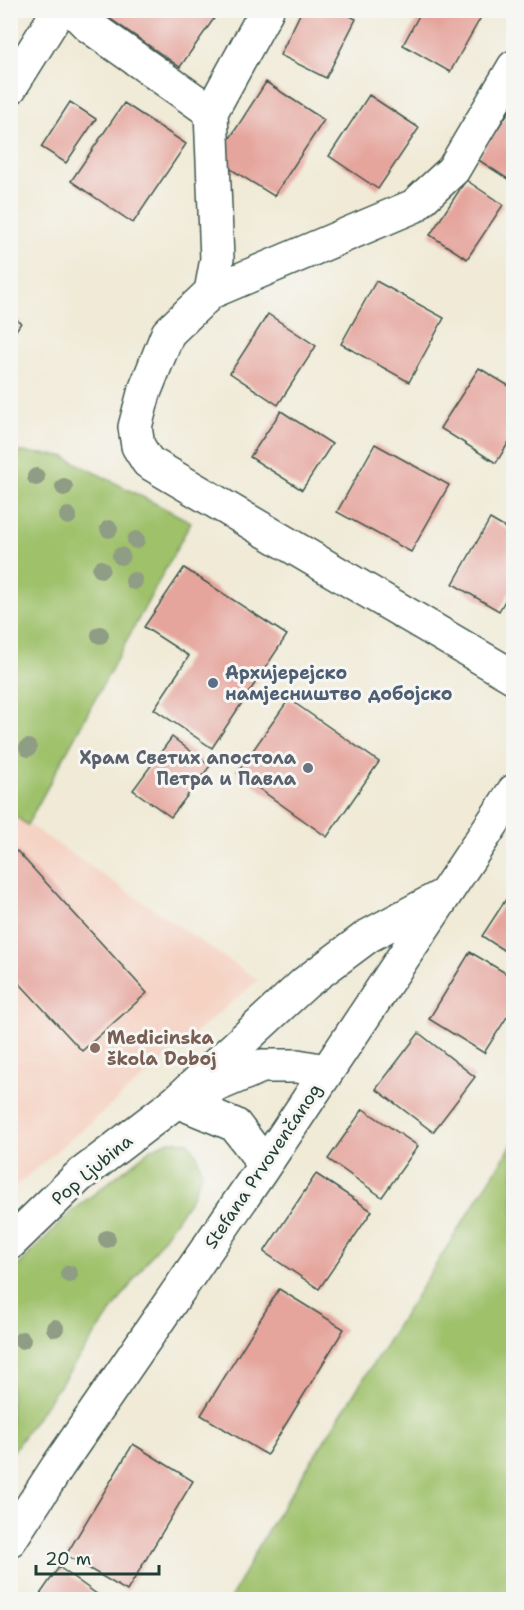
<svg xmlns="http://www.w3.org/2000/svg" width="524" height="1610" viewBox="0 0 524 1610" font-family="'Shantell Sans',sans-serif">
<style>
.built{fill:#f5d2c2}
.green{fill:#9fc16a;stroke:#5f7f4f;stroke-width:1.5}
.building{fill:#e5a59d}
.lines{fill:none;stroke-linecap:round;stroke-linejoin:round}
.minor-casing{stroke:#3e574c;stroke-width:36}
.minor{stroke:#fff;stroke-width:33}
.tree{fill:#8f9d85}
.service-dot{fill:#5c6f8a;stroke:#f6f6f2;stroke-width:2}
.worship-dot{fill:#6b7280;stroke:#f6f6f2;stroke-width:2}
.education-dot{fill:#8d6e63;stroke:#f6f6f2;stroke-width:2}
.labels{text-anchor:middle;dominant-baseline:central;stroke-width:6;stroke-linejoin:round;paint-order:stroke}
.service-label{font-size:18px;font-weight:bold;fill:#4e5e75;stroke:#f6f6f2;text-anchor:start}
.worship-label{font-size:18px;font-weight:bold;fill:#5b616d;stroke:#f6f6f2;text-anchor:end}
.education-label{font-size:18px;font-weight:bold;fill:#785e54;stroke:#f6f6f2;text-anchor:start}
.street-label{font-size:18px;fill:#1f3d34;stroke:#f6f6f2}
</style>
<rect width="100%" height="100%" fill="#f6f6f2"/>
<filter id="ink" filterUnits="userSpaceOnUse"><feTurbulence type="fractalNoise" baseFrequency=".0167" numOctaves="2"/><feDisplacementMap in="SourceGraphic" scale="12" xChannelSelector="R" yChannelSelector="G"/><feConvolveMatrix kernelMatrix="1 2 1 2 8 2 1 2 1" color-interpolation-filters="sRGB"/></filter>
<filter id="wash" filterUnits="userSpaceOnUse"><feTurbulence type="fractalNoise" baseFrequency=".008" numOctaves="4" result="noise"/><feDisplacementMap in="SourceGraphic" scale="24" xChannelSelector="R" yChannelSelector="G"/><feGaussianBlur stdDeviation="1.35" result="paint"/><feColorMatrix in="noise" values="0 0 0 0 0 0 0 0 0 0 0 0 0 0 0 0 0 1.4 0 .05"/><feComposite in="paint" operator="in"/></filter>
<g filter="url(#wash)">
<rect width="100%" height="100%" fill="#f0ead6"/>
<path class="built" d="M10,812L258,980L11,1190H10Z"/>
<path class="green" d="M11,451L63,456L191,522L27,825L10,812Z
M169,1141L188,1142L197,1155L202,1173L191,1199L11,1454V1273L71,1212L151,1149Z
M513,1143V1599H230L267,1531Z"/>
<g id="blocks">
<path class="building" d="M104,10H220L180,67L102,13Z
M302,10H339L356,19L326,78L280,55Z
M422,10H485L450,72L403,45Z
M266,82L324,120L274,196L216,160Z
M369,95L419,128L378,189L329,156Z
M70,102L96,119L66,163L41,147Z
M124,103L186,144L133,223L71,181Z
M514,104V183L477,159Z
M466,180L503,205L467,259L430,235Z
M376,281L444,318L409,382L341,344Z
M268,314L316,346L278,405L230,373Z
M10,315L21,323L10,339Z
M479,368L514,389V434L496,463L440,428Z
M281,411L332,444L302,490L250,457Z
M375,444L449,485L411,552L337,512Z
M490,519L514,533V585L499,611L453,584Z
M184,568L287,635L212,748L154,709L189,656L144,627Z
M289,699L379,762L327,837L237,773Z
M172,737L210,766L171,817L133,790Z
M17,851L147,993L82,1051L10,973V857Z
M514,887V957L482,936Z
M470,952L514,978V1006L484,1053L429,1019Z
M419,1033L475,1077L433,1132L376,1089Z
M363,1109L418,1146L382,1197L328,1159Z
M316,1174L372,1211L319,1289L264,1252Z
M279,1289L344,1329L267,1455L201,1415Z
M133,1444L193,1481L127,1591L66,1555Z
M59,1567L105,1600H36Z"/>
</g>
</g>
<g filter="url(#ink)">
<use href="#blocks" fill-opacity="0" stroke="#3e574c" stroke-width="1.5"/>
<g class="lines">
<defs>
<path id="minor" d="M73,10L89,26L211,112L217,259L211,292L168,333L144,393L135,427L138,446L148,462L514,677
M10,88L59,10
M211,112L267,10
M211,292L414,206L453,170L514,67
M198,1093L262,1066H297L326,1071
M177,1101L235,1125L257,1154L262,1169
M10,1243L78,1177L177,1101L305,983L368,936L442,896
M10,1540L58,1466L262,1169L514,791"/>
</defs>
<use href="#minor" class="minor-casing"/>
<use href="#minor" class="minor"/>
</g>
<g class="tree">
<circle cx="36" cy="477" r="9"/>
<circle cx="64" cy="487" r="9"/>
<circle cx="68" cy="516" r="9"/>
<circle cx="109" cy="529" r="9"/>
<circle cx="136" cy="540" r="9"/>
<circle cx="121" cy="556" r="9"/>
<circle cx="101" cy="569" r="9"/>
<circle cx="134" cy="581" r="9"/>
<circle cx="100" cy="635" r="9"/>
<circle cx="28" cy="748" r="9"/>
<circle cx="107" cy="1239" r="9"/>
<circle cx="69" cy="1274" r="9"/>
<circle cx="55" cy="1328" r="9"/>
<circle cx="22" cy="1340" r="9"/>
</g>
</g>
<circle class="service-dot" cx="213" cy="683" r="6"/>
<circle class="worship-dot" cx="308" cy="768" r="6"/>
<circle class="education-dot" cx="95" cy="1048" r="6"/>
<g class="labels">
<g class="service-label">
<text x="225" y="673">Архијерејско<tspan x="225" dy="21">намјесништво добојско</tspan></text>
</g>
<g class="worship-label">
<text x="296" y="758">Храм Светих апостола<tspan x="296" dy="21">Петра и Павла</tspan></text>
</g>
<g class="education-label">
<text x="107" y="1038">Medicinska<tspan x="107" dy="21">škola Doboj</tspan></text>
</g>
<g class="street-label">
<text transform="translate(263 1166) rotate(-56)">Stefana Prvovenčanog</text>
<text transform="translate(92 1170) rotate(-40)">Pop Ljubina</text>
</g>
</g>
<rect width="524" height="1610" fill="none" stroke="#f6f6f2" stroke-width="36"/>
<path d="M36 1565v9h123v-9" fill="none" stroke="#1f3d34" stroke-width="3"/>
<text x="45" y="1565" font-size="18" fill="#1f3d34" stroke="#f6f6f2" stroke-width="4.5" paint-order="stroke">20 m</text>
</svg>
